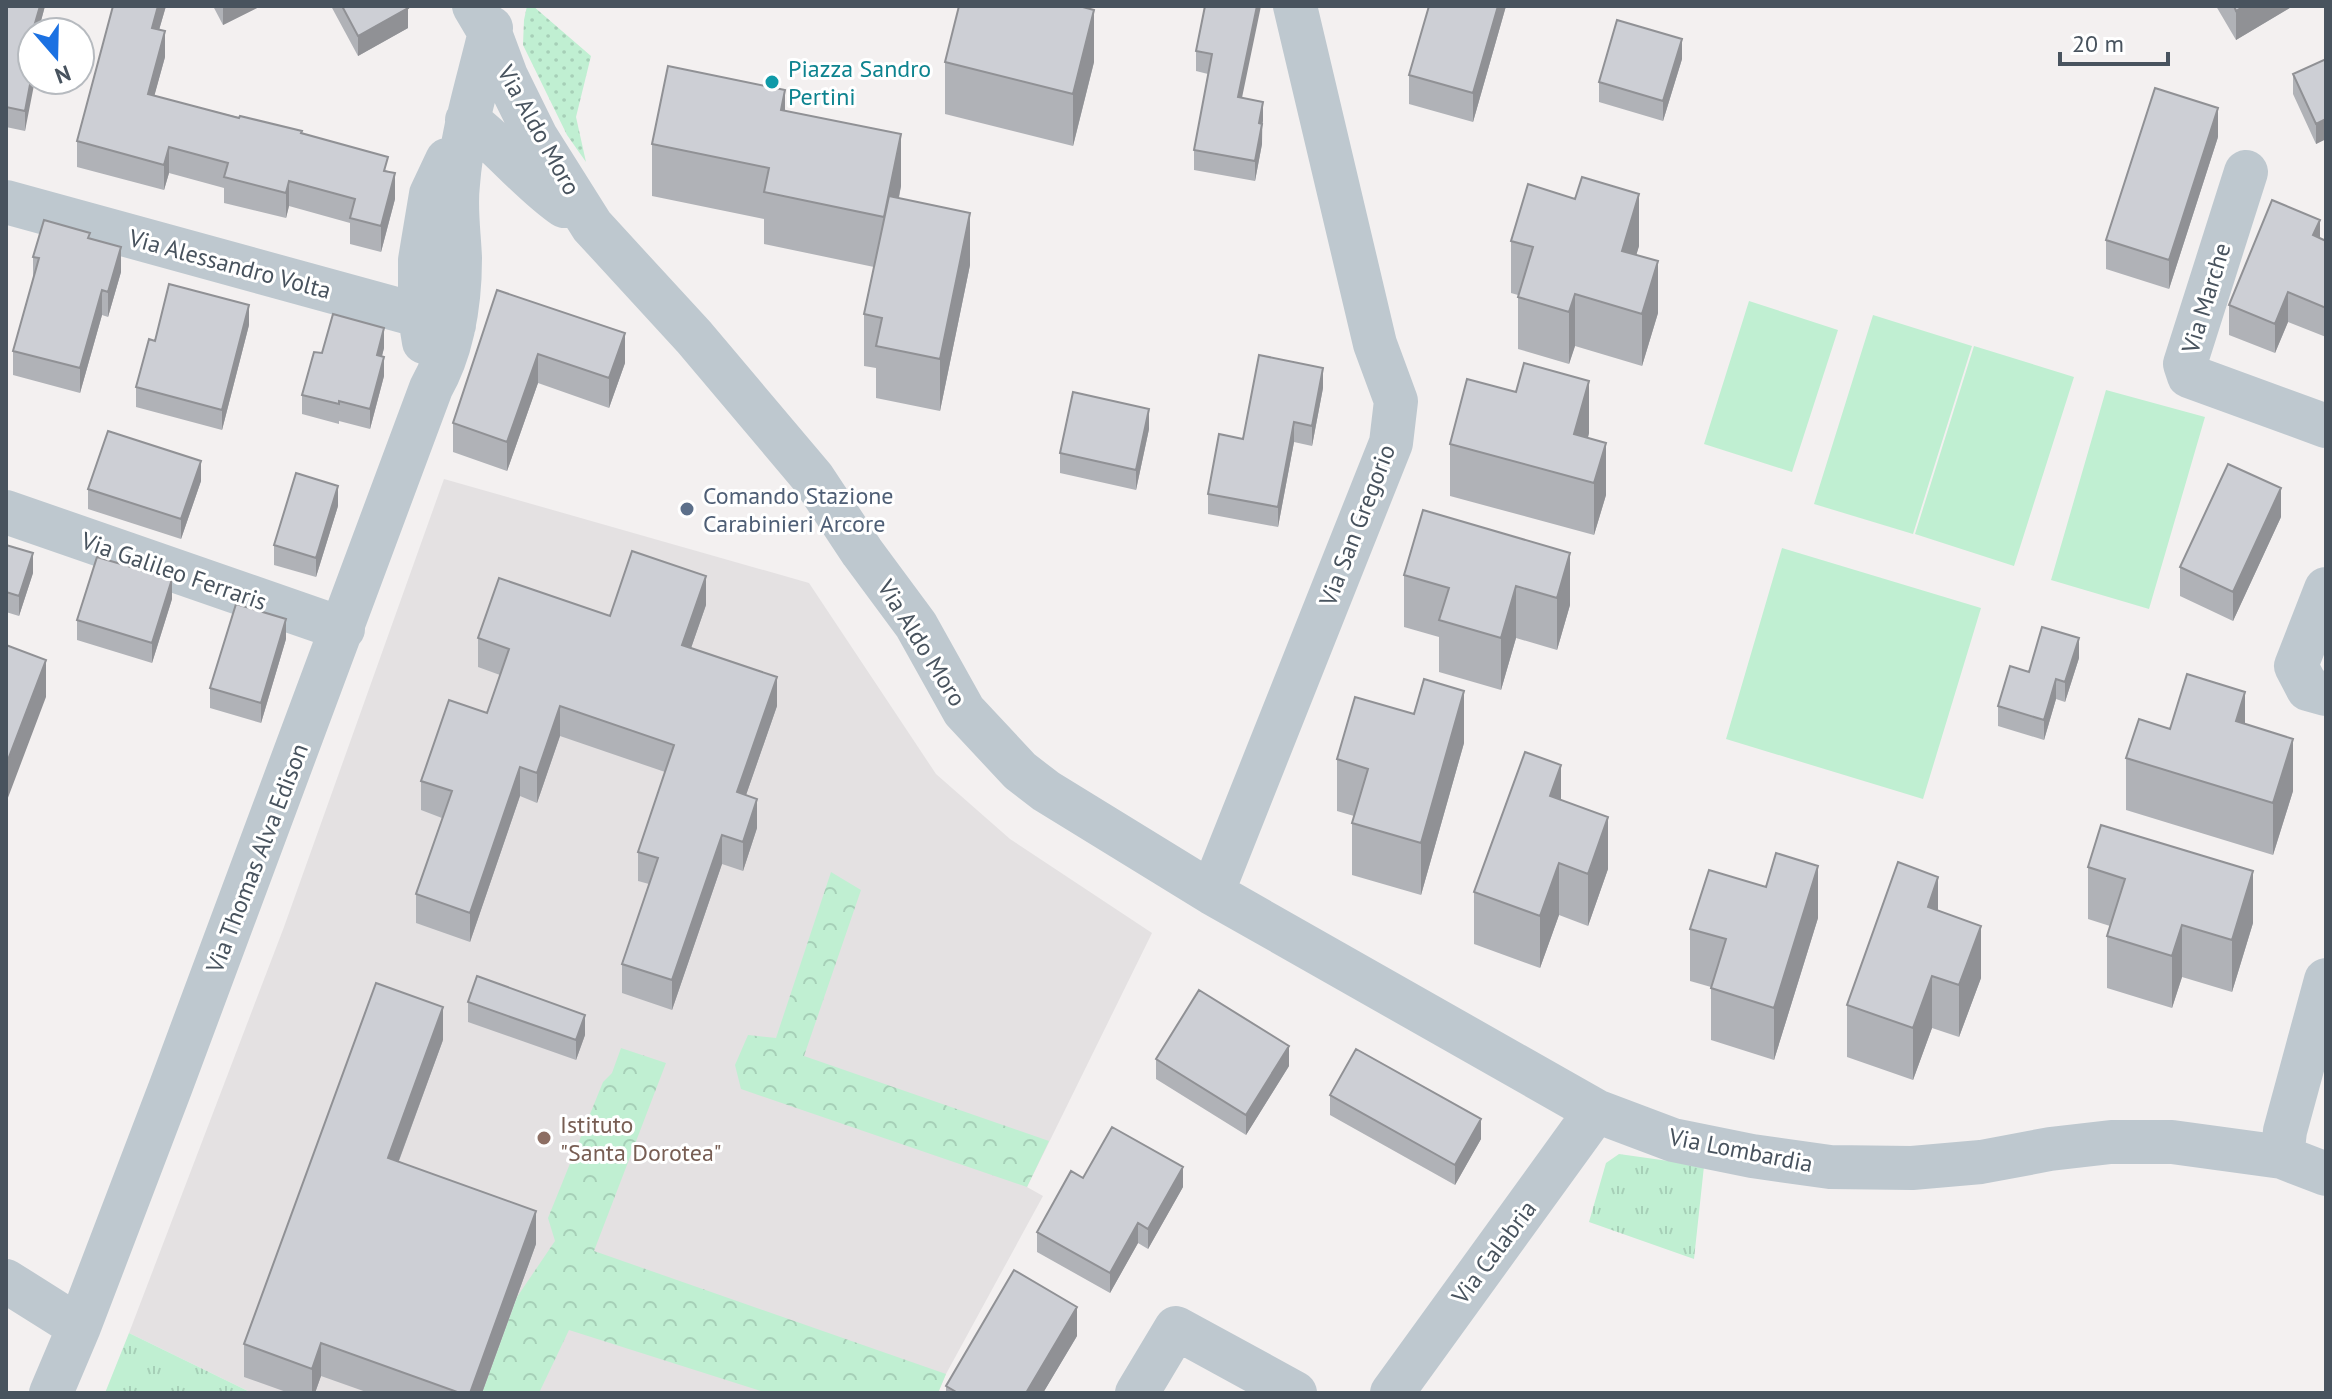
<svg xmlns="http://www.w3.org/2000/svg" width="2332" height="1399" viewBox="0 0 2332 1399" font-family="'PT Sans',sans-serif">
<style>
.education{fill:#e4e1e2}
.grass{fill:#c0efd2}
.forest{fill:url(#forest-crowns)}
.park{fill:url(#park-tufts)}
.garden{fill:url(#garden-dots)}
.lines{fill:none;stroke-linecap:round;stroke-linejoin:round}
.minor{stroke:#bec8cf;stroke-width:44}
.wall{fill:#b0b2b7}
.shaded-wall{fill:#909195}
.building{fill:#cdcfd5;stroke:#909195;stroke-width:2}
.culture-dot{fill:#0f9aa8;stroke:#fff;stroke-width:3}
.service-dot{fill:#5c6f8a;stroke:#fff;stroke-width:3}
.education-dot{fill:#8d6e63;stroke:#fff;stroke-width:3}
.labels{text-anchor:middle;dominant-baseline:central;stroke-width:6;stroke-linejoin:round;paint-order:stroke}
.culture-label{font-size:24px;fill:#0d838f;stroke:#fff;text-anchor:start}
.street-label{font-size:24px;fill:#48535e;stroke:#fff}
.service-label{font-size:24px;fill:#4e5e75;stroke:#fff;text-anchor:start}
.education-label{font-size:24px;fill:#785e54;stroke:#fff;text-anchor:start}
</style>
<defs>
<pattern id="forest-crowns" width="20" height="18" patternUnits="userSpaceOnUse" patternTransform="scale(2)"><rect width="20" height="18" fill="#c0efd2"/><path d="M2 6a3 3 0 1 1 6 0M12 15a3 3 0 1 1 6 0" fill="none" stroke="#a6cfb7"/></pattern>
<pattern id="park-tufts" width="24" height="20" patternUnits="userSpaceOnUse" patternTransform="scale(2)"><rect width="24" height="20" fill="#c0efd2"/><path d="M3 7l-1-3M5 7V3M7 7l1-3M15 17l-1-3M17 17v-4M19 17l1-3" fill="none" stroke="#a6cfb7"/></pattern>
<pattern id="garden-dots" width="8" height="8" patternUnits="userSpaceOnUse" patternTransform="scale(2)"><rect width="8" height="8" fill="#c0efd2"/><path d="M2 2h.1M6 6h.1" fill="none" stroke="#a6cfb7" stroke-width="1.8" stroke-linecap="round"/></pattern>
</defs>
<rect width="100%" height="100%" fill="#f3f0f0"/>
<path class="education" d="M444,479L809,583L936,774L1010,839L1152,933L1027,1187L1043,1196L946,1374L938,1393H252L129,1333L284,927Z"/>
<path class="grass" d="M1749,301L1838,330L1792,472L1704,444Z
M1873,315L1972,346L1913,534L1814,504Z
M1974,346L2074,377L2014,566L1915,534Z
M2106,390L2205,417L2149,609L2051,580Z
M1782,548L1981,608L1923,799L1726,739Z"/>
<path class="forest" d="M831,872L861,890L804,1056L1049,1141L1027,1187L741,1089L735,1065L748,1035L776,1038Z
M621,1048L666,1063L594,1251L946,1374L938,1393H767L569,1330L539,1393H482L517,1297L555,1241L548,1218L603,1082L612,1073Z"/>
<path class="park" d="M1619,1154L1704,1166L1694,1259L1589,1222L1606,1163Z
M129,1333L252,1393H105Z"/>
<path class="garden" d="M527,6H533L591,56L576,117L586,162L567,135L523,45L524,20Z"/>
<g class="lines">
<path class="minor" d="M474,6L490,33L506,76L536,137L592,226L694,337L813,478L862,552L916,625L964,711L1020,771L1046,791L1212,893L1596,1111L1673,1140L1752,1156L1830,1167L1912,1168L1981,1162L2050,1149L2111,1142H2172L2282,1157L2326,1174
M467,120C502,146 528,181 564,206
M2246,172L2185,364L2189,376L2326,426
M6,202L454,325
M424,342L420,317V260L431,194L447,160
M6,512L343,629
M2326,589L2296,666L2308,689L2326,694
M1212,893L1391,443L1396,401L1375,344L1295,6
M2282,1157L2285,1131L2326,980
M6,1281L79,1327
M51,1393L79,1327L171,1086L431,388C453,349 460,302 460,258C459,233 455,208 458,184C462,130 479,80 491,28
M1137,1393L1176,1328L1295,1393
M1392,1393L1596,1111"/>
</g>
<path class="wall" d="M6,6H45L38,32H32V53L25,131L6,127Z
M113,6H166L159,30L165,57L154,96L302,133L388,171L395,199L381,252L350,244V223L289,206L286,218L224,203V188L169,173L164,190L77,167V141Z
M213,6H261L223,25Z
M331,6H407L408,28L358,56Z
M1205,6L1242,98L1263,102L1262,144L1255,181L1194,170V150L1208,74L1196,71V51Z
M1506,6L1473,122L1409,104V75Z
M2216,6H2293L2236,40Z
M1682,59L1663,121L1599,102V82Z
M2326,59V139L2316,144L2293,94V74Z
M945,62H1094L1073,146L945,114Z
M785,111L901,186L899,198L970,265L940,411L876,398V368L864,366V314L874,267L764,244V219L652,196V144Z
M2218,137L2169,289L2106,269V240Z
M2320,238L2326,241V337L2288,322L2275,353L2229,335V305Z
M90,239L121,272L108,317L102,315L80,393L13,375V351L33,278V257Z
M1511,241L1639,246L1636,255L1658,313L1642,366L1575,346L1569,364L1518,349V295L1511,293Z
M497,290L625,363L609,408L538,383L507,471L453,452V423Z
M249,325L222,430L136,407V387Z
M384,348L382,356L384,376L370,429L339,421V424L302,414V395L322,353Z
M1323,388L1312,446L1294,442L1278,527L1208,514V494L1243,439Z
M1516,392L1589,433L1588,438L1606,495L1594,535L1450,496V444Z
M1149,429L1136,490L1060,473V453Z
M201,481L181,539L88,509V489Z
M338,506L316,577L274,565V545Z
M1423,510L1570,605L1557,650L1516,638L1501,690L1439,672V637L1404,627V575Z
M2281,517L2233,621L2180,596V567Z
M6,545L33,573L19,616L6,612Z
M172,599L152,663L77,640V620Z
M706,605L691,648L777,706L746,795L757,828L743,871L722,864L672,1010L622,993V964L649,884L638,881V852L665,772L560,736L537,803L520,796L470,942L416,923V894L442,818L421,810V781L487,713L500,675L478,667V638L610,616Z
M286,639L261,723L210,708V688Z
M2079,658L2065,702L2056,699L2044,740L1998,726V706L2029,672Z
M1414,714L1464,743L1421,895L1352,875V823L1354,816L1337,811V759Z
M2245,724L2293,791L2273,855L2126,810V758L2170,729Z
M1561,800L1608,869L1588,926L1559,915L1540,968L1474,944V892Z
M2101,825L2253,923L2232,992L2182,977L2172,1008L2107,988V936L2110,926L2088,919V867Z
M1938,911L1981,978L1959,1037L1932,1028L1913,1080L1847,1057V1005Z
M1818,918L1774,1060L1711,1040V987L1690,981V929Z
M468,1002L585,1035L576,1060L468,1022Z
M443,1040L399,1161L536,1244L482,1393H369L321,1376L315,1393H289L244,1377V1344Z
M1156,1059L1289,1066L1246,1135L1156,1079Z
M1330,1095L1481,1139L1455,1185L1330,1115Z
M1083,1178L1183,1187L1148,1249L1138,1243L1110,1293L1037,1252V1232Z
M1077,1336L1043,1393H946V1386Z"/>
<path class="shaded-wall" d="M40,6H45L38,32H32Z
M158,6H166L152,54V28Z
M223,6H261L223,25Z
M1257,6H1261L1238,117V97Z
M1498,6H1506L1473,122V93Z
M2244,6H2293L2236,40V11Z
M408,8V28L358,56V36Z
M1094,10V62L1073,146V94Z
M165,31V57L148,119V94Z
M32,33V53L26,74V54Z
M1682,39V59L1663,121V101Z
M32,74V80H35L25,131V111Z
M785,90V142L781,110Z
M1263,102V121L1261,131L1262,124V144L1255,181V161L1259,123Z
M2218,108V137L2169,289V260Z
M2326,119V139L2316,144V124Z
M901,134V186L884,269V217Z
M169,147V173L164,190V165Z
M395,173V199L381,252V226Z
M289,181V206L286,218V193Z
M1639,194V246L1622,303V251Z
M970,213V265L940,411V359Z
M2320,220V249L2313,235Z
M121,247V272L108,317V292Z
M1658,261V313L1642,366V314Z
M102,290V315L80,393V368Z
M2288,292V322L2275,353V324Z
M1575,294V346L1569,364V312Z
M249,305V325L222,430V410Z
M384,328V348L377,375V355Z
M625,333V363L609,408V378Z
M538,354V383L507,471V442Z
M384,357V376L370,429V409Z
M1323,368V388L1312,446V426Z
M1589,381V433L1577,478L1574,434Z
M1149,409V429L1136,490V470Z
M1294,422V442L1278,527V507Z
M1606,443V495L1594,535V483Z
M201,461V481L181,539V519Z
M338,486V506L316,577V558Z
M2281,488V517L2233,621V592Z
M33,553V573L19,616V596Z
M1570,553V605L1557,650V598Z
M706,576V605L682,674V645Z
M172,579V599L152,663V643Z
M1516,586V638L1501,690V638Z
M286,619V639L261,723V703Z
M2079,638V658L2065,702V682Z
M46,660V697L6,803V765Z
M777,677V706L737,821V792Z
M2056,679V699L2044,740V720Z
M1464,691V743L1421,895V843Z
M2245,692V744L2236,721Z
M560,706V736L537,803V773Z
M2293,739V791L2273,855V803Z
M1561,765V817L1550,796Z
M520,767V796L470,942V913Z
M757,799V828L743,871V842Z
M1608,817V869L1588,926V874Z
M722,835V864L672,1010V980Z
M1559,863V915L1540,968V916Z
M1818,866V918L1774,1060V1008Z
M2253,871V923L2232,992V940Z
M1938,877V928L1928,907Z
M2182,925V977L2172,1008V956Z
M1981,926V978L1959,1037V985Z
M1932,976V1028L1913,1080V1028Z
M443,1007V1040L388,1190V1158Z
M585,1015V1035L576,1060V1040Z
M1289,1046V1066L1246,1135V1115Z
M1481,1119V1139L1455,1185V1165Z
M1183,1167V1187L1148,1249V1229Z
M536,1211V1244L482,1393H470Z
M1138,1223V1243L1110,1293V1273Z
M1077,1307V1336L1043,1393H1026Z
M321,1343V1376L315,1393H312V1369Z"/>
<path class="building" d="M6,6H40L26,54L32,55V74L25,111L6,107Z
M113,6H158L152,28L165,31L148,94L239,118L240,116L302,131L301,133L388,157L384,171L395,173L381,226L350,218L355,199L289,181L286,193L224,177L228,163L169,147L164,165L77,141Z
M342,6H407L408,8L358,36Z
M959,6H1079L1094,10L1073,94L945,62Z
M1205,6H1257L1238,97L1263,102L1259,123L1262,124L1255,161L1194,150L1212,54L1196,51Z
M1429,6H1498L1473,93L1409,75Z
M2234,6H2244L2236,11Z
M1617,20L1682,39L1663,101L1599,82Z
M2326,59V119L2316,124L2293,74Z
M668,66L785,90L781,110L901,134L884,217L764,192L769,168L652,144Z
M2155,88L2218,108L2169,260L2106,240Z
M1582,177L1639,194L1622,251L1658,261L1642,314L1575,294L1569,312L1518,297L1533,247L1511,241L1528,184L1575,199Z
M889,196L970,213L940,359L876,346L882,318L864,314Z
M2272,200L2320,220L2313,235L2326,241V308L2288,292L2275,324L2229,305Z
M44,220L90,233L88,238L121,247L108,292L102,290L80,368L13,351L39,258L33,257Z
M169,284L249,305L222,410L136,387L149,339L155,341Z
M497,290L625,333L609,378L538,354L507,442L453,423Z
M333,314L384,328L377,355L384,357L370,409L339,401V404L302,395L314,352L322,353Z
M1259,355L1323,368L1312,426L1294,422L1278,507L1208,494L1219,434L1243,439Z
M1524,363L1589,381L1574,434L1606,443L1594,483L1450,444L1467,379L1516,392Z
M1073,392L1149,409L1136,470L1060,453Z
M108,431L201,461L181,519L88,489Z
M2228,464L2281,488L2233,592L2180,567Z
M296,473L338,486L316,558L274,545Z
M1423,510L1570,553L1557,598L1516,586L1501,638L1439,620L1449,588L1404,575Z
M6,545L33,553L19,596L6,592Z
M632,551L706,576L682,645L777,677L737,792L757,799L743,842L722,835L672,980L622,964L658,858L638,852L674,745L560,706L537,773L520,767L470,913L416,894L452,791L421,781L449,700L487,713L509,649L478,638L499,578L610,616Z
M97,557L172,579L152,643L77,620Z
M236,604L286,619L261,703L210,688Z
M2042,627L2079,638L2065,682L2056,679L2044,720L1998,706L2010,666L2029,672Z
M6,645L46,660L6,765Z
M2187,674L2245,692L2236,721L2293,739L2273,803L2126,758L2139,719L2170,729Z
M1424,679L1464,691L1421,843L1352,823L1368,769L1337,759L1355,697L1414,714Z
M1525,752L1561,765L1550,796L1608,817L1588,874L1559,863L1540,916L1474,892Z
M2101,825L2253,871L2232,940L2182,925L2172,956L2107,936L2125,879L2088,867Z
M1776,853L1818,866L1774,1008L1711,988L1726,939L1690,929L1709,870L1766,887Z
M1898,862L1938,877L1928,907L1981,926L1959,985L1932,976L1913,1028L1847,1005Z
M477,976L585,1015L576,1040L468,1002Z
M376,983L443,1007L388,1158L536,1211L470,1393H460L321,1343L312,1369L244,1344Z
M1199,990L1289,1046L1246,1115L1156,1059Z
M1356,1049L1481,1119L1455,1165L1330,1095Z
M1112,1127L1183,1167L1148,1229L1138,1223L1110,1273L1037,1232L1071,1171L1083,1178Z
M1014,1270L1077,1307L1026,1393H958L946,1386Z"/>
<circle class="culture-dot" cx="772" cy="82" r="8"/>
<circle class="service-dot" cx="687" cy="509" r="8"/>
<circle class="education-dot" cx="544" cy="1138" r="8"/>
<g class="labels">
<g class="culture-label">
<text x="788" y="68">Piazza Sandro<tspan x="788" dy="28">Pertini</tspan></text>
</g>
<g class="street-label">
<text transform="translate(539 130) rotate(61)">Via Aldo Moro</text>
<text transform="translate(230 264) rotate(15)">Via Alessandro Volta</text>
<text transform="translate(2206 298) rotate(-73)">Via Marche</text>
<text transform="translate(1357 525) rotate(-69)">Via San Gregorio</text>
<text transform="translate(174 571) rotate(19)">Via Galileo Ferraris</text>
<text transform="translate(922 643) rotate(58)">Via Aldo Moro</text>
<text transform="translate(257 858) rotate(-69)">Via Thomas Alva Edison</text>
<text transform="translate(1741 1150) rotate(11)">Via Lombardia</text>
<text transform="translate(1494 1252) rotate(-53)">Via Calabria</text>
</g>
<g class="service-label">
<text x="703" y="495">Comando Stazione<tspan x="703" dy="28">Carabinieri Arcore</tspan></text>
</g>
<g class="education-label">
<text x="560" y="1124">Istituto<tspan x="560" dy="28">"Santa Dorotea"</tspan></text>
</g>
</g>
<rect width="2332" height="1399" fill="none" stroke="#48535e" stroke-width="16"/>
<g transform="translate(56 56) rotate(160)"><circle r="38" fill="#ffffff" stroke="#b6babf" stroke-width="2"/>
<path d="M0-6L14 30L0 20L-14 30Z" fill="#1b71e2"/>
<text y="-12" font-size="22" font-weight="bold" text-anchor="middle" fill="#48535e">N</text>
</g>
<path d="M2060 52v12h108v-12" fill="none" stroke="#48535e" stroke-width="4"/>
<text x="2072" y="52" font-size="24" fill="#48535e" stroke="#ffffff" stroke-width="6" paint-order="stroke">20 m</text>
</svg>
